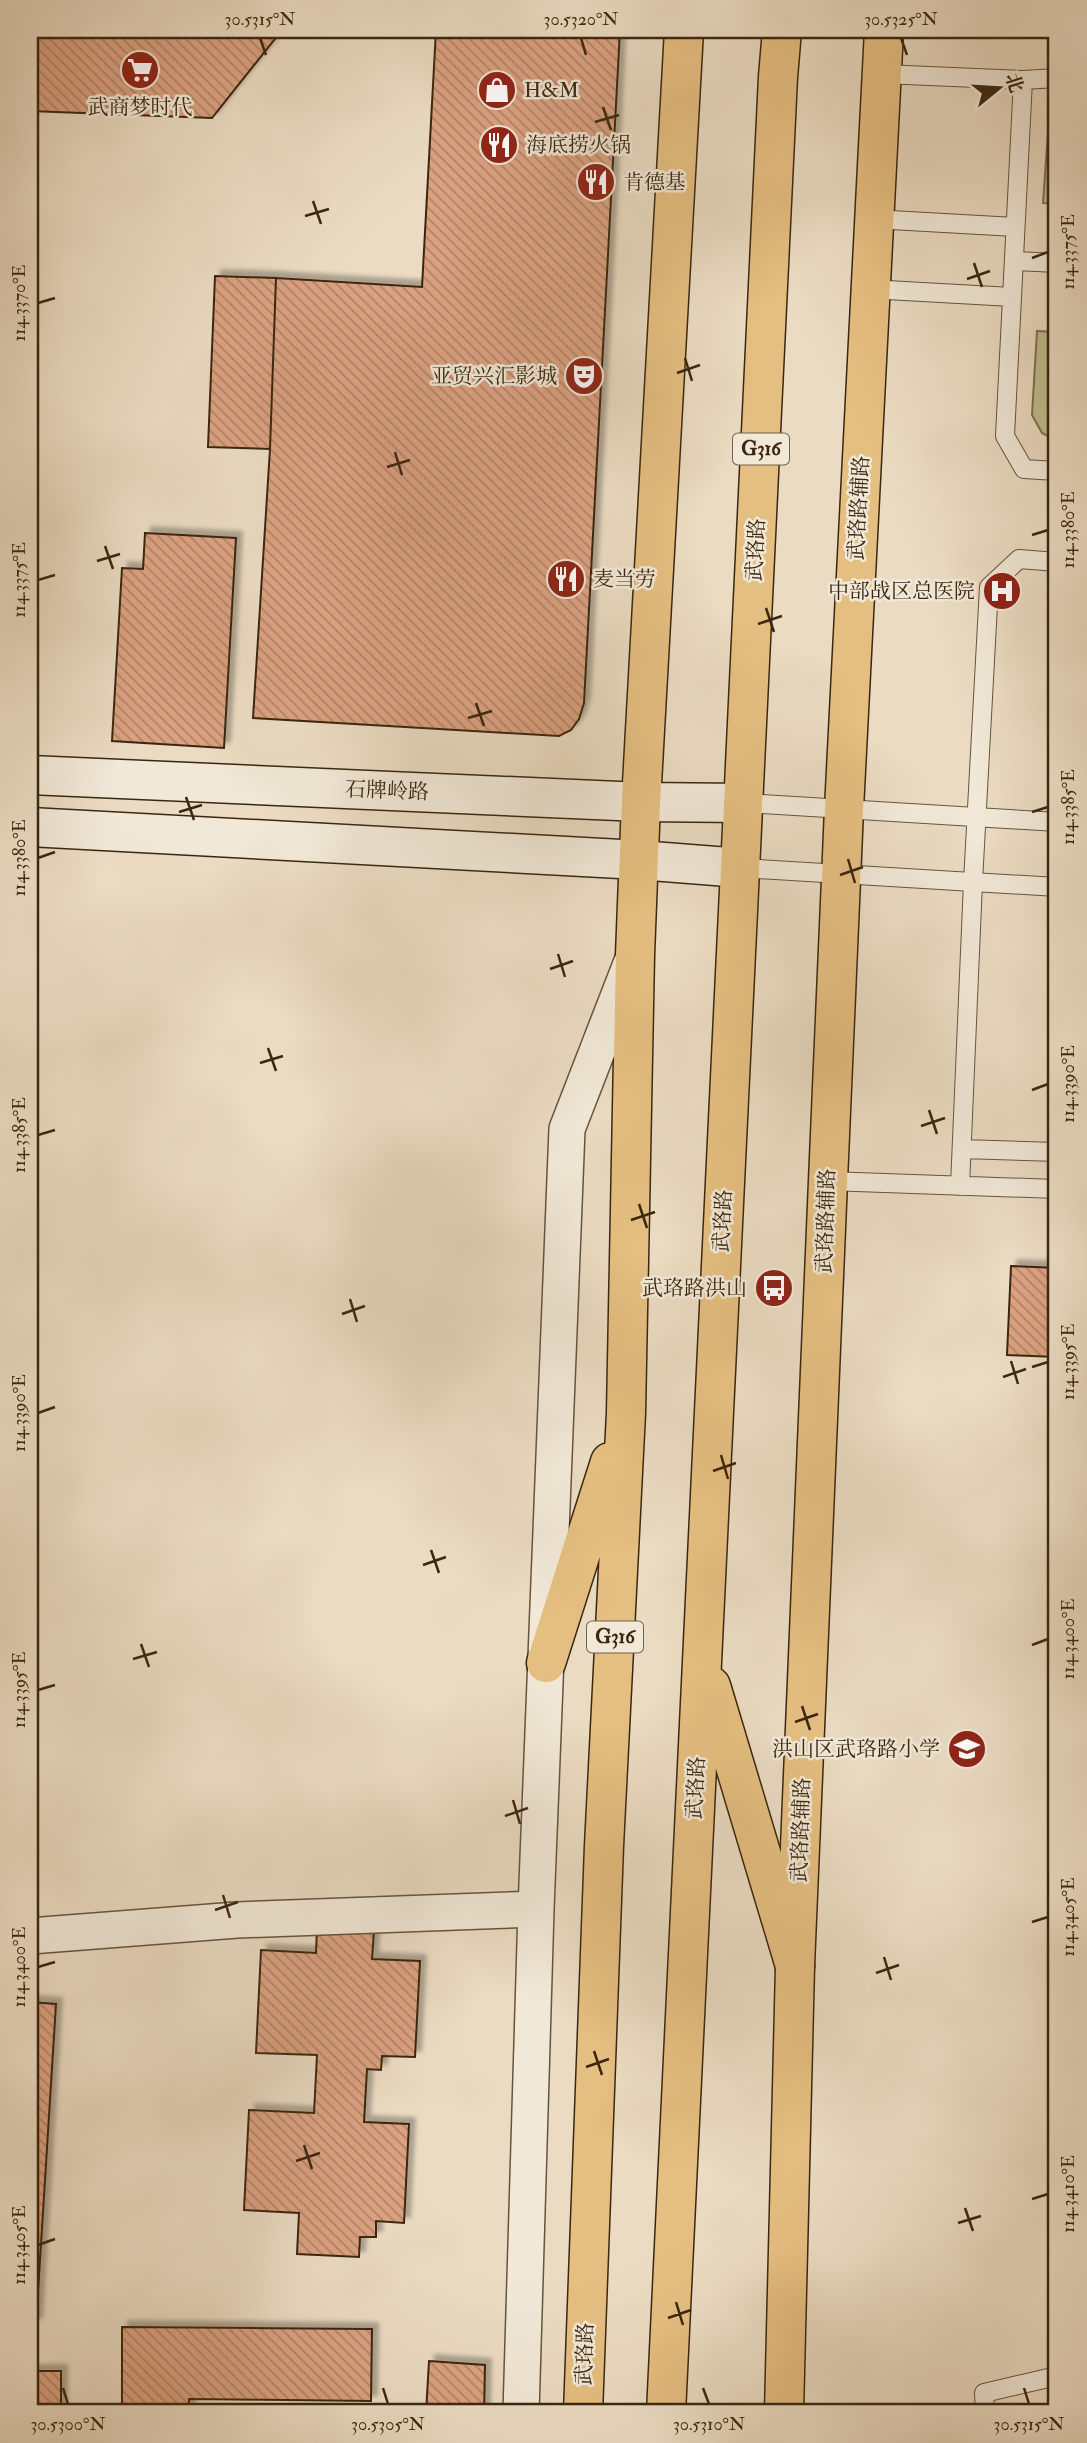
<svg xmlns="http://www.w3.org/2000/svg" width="1087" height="2443" viewBox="0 0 1087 2443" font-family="'IM FELL Double Pica','Noto Serif SC',serif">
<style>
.green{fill:#bfbd8e;stroke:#7d724e;stroke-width:2}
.building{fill:url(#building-back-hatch);stroke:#3b270f;stroke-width:2;filter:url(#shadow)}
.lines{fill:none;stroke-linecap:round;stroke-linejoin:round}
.service-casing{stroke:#67543c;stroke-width:20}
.minor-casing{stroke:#67543c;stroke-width:38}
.secondary-casing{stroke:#3b270f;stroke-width:41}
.primary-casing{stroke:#3b270f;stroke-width:41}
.trunk-casing{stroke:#3b270f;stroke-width:41}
.service{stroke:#f1e8d7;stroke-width:18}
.minor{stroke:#f1e8d7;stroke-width:35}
.secondary{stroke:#f1e8d7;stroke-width:38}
.primary{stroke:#e5be81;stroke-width:38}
.trunk{stroke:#e5be81;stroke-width:38}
.ticks{fill:none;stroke:#3b270f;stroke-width:2.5}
.labels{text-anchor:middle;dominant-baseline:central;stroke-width:5;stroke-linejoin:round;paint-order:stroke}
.shield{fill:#f1e8d7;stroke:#72614b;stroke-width:2}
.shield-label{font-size:19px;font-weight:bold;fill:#3b270f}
.poi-label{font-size:21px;fill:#3b270f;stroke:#f1e8d7;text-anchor:start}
.street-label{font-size:21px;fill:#3b270f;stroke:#f1e8d7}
.neatline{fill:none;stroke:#3b270f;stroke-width:2.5}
.ticks-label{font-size:18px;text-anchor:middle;fill:#3b270f}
</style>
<defs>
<pattern id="building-back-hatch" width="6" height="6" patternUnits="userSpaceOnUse" patternTransform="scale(1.75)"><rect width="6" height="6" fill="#dba181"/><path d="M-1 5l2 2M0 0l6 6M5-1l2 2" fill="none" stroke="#b38368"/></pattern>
<filter id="shadow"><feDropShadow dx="6" dy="-6" stdDeviation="2" flood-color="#0004"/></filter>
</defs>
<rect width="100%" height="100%" fill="#eadbc2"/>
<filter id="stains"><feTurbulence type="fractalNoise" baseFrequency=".00286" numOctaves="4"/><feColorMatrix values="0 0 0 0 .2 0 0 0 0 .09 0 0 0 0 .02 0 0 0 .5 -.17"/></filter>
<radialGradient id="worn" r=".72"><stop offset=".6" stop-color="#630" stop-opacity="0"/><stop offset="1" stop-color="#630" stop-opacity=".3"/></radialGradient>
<path class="green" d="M1057,105V204L1043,203L1049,118Z
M1037,331L1057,332V441L1042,433L1032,415Z"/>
<path class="building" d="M30,30H282L212,118L30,111Z
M436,30H620L584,703L579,719L571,730L559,736L253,718L270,449L276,278L422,287Z
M215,276L276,278L270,449L208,447Z
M145,533L236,538L224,748L112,741L122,568L143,569Z
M1011,1266L1057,1268V1357L1007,1355Z
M317,1928L374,1931L372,1959L420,1961L415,2057L382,2056L381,2070L367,2069L364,2122L409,2124L404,2223L376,2221V2237H360L359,2257L297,2254L299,2213L244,2210L249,2110L314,2113L317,2055L256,2053L261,1950L316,1953Z
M30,2002L56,2004L36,2324H30Z
M122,2327L372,2329L371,2401L189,2399V2413H122Z
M429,2361L485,2365L484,2413H426Z
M30,2371H61V2413H30Z"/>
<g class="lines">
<defs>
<path id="service" d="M882,74L1023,80L1057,78
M1023,80L1005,436L1024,469L1057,471
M873,219L1015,227
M1014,261L1057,263
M869,289L1012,297
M744,803L1057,822
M741,868L1057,887
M962,1149L1057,1152
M828,1181L1057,1189
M960,1186L973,882L989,587L1019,559L1057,562
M985,2413L984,2393L1057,2376"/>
<path id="minor" d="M30,1936L237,1920L536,1909
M521,2413L536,1909L567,1129L631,964"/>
<path id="secondary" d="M30,775L641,802L744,803
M30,827L639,860L741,868"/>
<path id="primary" d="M784,2413L795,1966L828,1181L844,809L884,30"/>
<path id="trunk" d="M546,1663L610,1462
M711,1686L795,1966
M583,2413L604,1846L626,1413L635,955L641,802L684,30
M666,2413L778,77L782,30"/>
</defs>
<use href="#service" class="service-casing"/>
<use href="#minor" class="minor-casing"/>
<use href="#secondary" class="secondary-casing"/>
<use href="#primary" class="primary-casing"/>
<use href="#trunk" class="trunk-casing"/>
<use href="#service" class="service"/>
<use href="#minor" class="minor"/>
<use href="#secondary" class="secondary"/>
<use href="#primary" class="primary"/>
<use href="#trunk" class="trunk"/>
</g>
<path class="ticks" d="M260,38L266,55M581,38L586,55M901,38L907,55M603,107L611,130M595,122L619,115M313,201L321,224M305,216L329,209M1032,258L1048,252M974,263L982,287M967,279L990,271M38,303L55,298M685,358L692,381M677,373L700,365M395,452L402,475M387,467L410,460M1032,535L1048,530M105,546L113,569M97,561L120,554M38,580L55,575M766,608L774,632M758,624L782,616M476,703L484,726M468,718L492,711M186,797L194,820M179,812L202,805M1032,812L1048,807M38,858L55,852M848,859L855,883M840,875L863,867M558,954L565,977M550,969L573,961M268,1048L276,1071M260,1063L283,1056M1032,1090L1048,1084M929,1110L937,1134M921,1126L945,1118M38,1135L55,1130M639,1204L647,1228M631,1220L655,1212M350,1299L357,1322M342,1314L365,1306M1011,1361L1018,1384M1032,1367L1048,1362M1003,1377L1026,1369M38,1413L55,1407M721,1455L728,1479M713,1471L736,1463M431,1550L439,1573M423,1565L446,1557M141,1644L149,1667M1032,1645L1048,1639M133,1659L157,1652M38,1690L55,1685M802,1706L810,1730M795,1722L818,1714M513,1800L520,1824M505,1816L528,1808M223,1895L230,1918M215,1910L238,1902M1032,1922L1048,1917M884,1957L891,1980M38,1967L55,1962M876,1973L899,1965M594,2051L602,2075M586,2067L609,2059M304,2145L312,2169M296,2161L320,2153M1032,2199L1048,2194M965,2208L973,2231M958,2223L981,2216M38,2245L55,2239M676,2302L683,2325M668,2318L691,2310M63,2388L68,2404M383,2388L388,2404M703,2388L709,2404M1024,2388L1029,2404"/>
<defs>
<symbol id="supermarket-disc" viewBox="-11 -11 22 22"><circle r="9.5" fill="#8f2418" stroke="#f1e8d7"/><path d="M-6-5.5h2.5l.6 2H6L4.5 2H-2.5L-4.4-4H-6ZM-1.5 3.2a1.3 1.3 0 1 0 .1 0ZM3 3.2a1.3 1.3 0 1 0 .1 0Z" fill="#fff"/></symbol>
<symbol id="shop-disc" viewBox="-11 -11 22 22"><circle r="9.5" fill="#8f2418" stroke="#f1e8d7"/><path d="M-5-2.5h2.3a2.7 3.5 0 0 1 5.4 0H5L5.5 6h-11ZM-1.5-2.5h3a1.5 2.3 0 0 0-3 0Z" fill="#fff"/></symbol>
<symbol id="restaurant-disc" viewBox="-11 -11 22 22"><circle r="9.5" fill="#8f2418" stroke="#f1e8d7"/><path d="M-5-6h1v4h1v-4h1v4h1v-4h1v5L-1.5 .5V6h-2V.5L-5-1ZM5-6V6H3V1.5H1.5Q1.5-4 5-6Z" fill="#fff"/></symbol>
<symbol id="theatre-disc" viewBox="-11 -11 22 22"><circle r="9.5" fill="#8f2418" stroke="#f1e8d7"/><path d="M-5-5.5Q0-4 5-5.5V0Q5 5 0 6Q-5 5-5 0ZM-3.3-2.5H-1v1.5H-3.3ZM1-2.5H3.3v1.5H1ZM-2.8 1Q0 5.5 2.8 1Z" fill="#fff"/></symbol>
<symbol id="hospital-disc" viewBox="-11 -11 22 22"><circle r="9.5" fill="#8f2418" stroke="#f1e8d7"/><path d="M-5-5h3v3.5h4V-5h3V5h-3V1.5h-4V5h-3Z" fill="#fff"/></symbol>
<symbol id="bus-disc" viewBox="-11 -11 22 22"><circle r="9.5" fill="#8f2418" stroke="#f1e8d7"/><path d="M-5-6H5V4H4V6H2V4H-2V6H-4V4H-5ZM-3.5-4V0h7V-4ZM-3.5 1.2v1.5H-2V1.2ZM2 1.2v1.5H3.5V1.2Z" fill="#fff"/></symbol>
<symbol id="school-disc" viewBox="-11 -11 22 22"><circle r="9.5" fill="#8f2418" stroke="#f1e8d7"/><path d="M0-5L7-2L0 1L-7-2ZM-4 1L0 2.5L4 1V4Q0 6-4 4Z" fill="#fff"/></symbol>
</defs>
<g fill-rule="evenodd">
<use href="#supermarket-disc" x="118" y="48" width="44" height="44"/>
<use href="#shop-disc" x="475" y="68" width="44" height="44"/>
<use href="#restaurant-disc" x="477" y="123" width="44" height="44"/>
<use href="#restaurant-disc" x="574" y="160" width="44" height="44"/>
<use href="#theatre-disc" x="562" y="354" width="44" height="44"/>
<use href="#restaurant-disc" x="544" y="557" width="44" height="44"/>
<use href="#hospital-disc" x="980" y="569" width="44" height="44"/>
<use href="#bus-disc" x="752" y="1266" width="44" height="44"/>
<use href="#school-disc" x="945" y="1727" width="44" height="44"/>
</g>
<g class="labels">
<g class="shield">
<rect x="733" y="433.5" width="56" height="31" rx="5"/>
<rect x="587" y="1621.5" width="56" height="31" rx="5"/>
</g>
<g class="shield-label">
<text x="761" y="449">G316</text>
<text x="615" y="1637">G316</text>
</g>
<g class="poi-label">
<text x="524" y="90">H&amp;M</text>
<text x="140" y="107" text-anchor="middle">武商梦时代</text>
<text x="526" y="145">海底捞火锅</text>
<text x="623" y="182">肯德基</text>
<text x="557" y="376" text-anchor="end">亚贸兴汇影城</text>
<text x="593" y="579">麦当劳</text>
<text x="975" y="591" text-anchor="end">中部战区总医院</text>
<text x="747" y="1288" text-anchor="end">武珞路洪山</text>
<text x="940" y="1749" text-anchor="end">洪山区武珞路小学</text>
</g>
<g class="street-label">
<text transform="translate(859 508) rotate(-87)">武珞路辅路</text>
<text transform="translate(756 550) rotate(-87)">武珞路</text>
<text transform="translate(387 791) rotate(2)">石牌岭路</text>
<text transform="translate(723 1221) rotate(-87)">武珞路</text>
<text transform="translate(826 1221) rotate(-88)">武珞路辅路</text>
<text transform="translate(696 1788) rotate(-87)">武珞路</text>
<text transform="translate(801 1830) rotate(-88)">武珞路辅路</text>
<text transform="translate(585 2354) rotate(-88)">武珞路</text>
</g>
</g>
<rect width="1087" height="2443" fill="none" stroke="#eadbc2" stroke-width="77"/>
<g transform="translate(999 88) rotate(72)" stroke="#f1e8d7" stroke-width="5" paint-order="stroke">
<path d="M0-5L12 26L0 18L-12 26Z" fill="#3b270f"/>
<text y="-10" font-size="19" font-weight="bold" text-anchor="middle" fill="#3b270f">北</text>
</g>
<rect x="38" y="38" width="1010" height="2366" class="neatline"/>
<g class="ticks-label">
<text x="260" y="25">30.5315°N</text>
<text x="581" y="25">30.5320°N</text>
<text x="901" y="25">30.5325°N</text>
<text transform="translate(1068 252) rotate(-90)" y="6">114.3375°E</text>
<text transform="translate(19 303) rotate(-90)" y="6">114.3370°E</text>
<text transform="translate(1068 530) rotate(-90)" y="6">114.3380°E</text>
<text transform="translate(19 580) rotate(-90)" y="6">114.3375°E</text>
<text transform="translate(1068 807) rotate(-90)" y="6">114.3385°E</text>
<text transform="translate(19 858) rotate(-90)" y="6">114.3380°E</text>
<text transform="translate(1068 1084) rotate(-90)" y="6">114.3390°E</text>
<text transform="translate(19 1135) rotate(-90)" y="6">114.3385°E</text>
<text transform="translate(1068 1362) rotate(-90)" y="6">114.3395°E</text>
<text transform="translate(19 1413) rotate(-90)" y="6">114.3390°E</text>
<text transform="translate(1068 1639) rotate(-90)" y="6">114.3400°E</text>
<text transform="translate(19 1690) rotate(-90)" y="6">114.3395°E</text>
<text transform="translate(1068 1917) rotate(-90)" y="6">114.3405°E</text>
<text transform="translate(19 1967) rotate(-90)" y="6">114.3400°E</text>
<text transform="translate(1068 2194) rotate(-90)" y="6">114.3410°E</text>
<text transform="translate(19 2245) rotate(-90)" y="6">114.3405°E</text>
<text x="68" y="2430">30.5300°N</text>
<text x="388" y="2430">30.5305°N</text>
<text x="709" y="2430">30.5310°N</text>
<text x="1029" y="2430">30.5315°N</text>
</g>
<rect width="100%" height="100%" filter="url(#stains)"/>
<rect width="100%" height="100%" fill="url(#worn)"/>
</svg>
